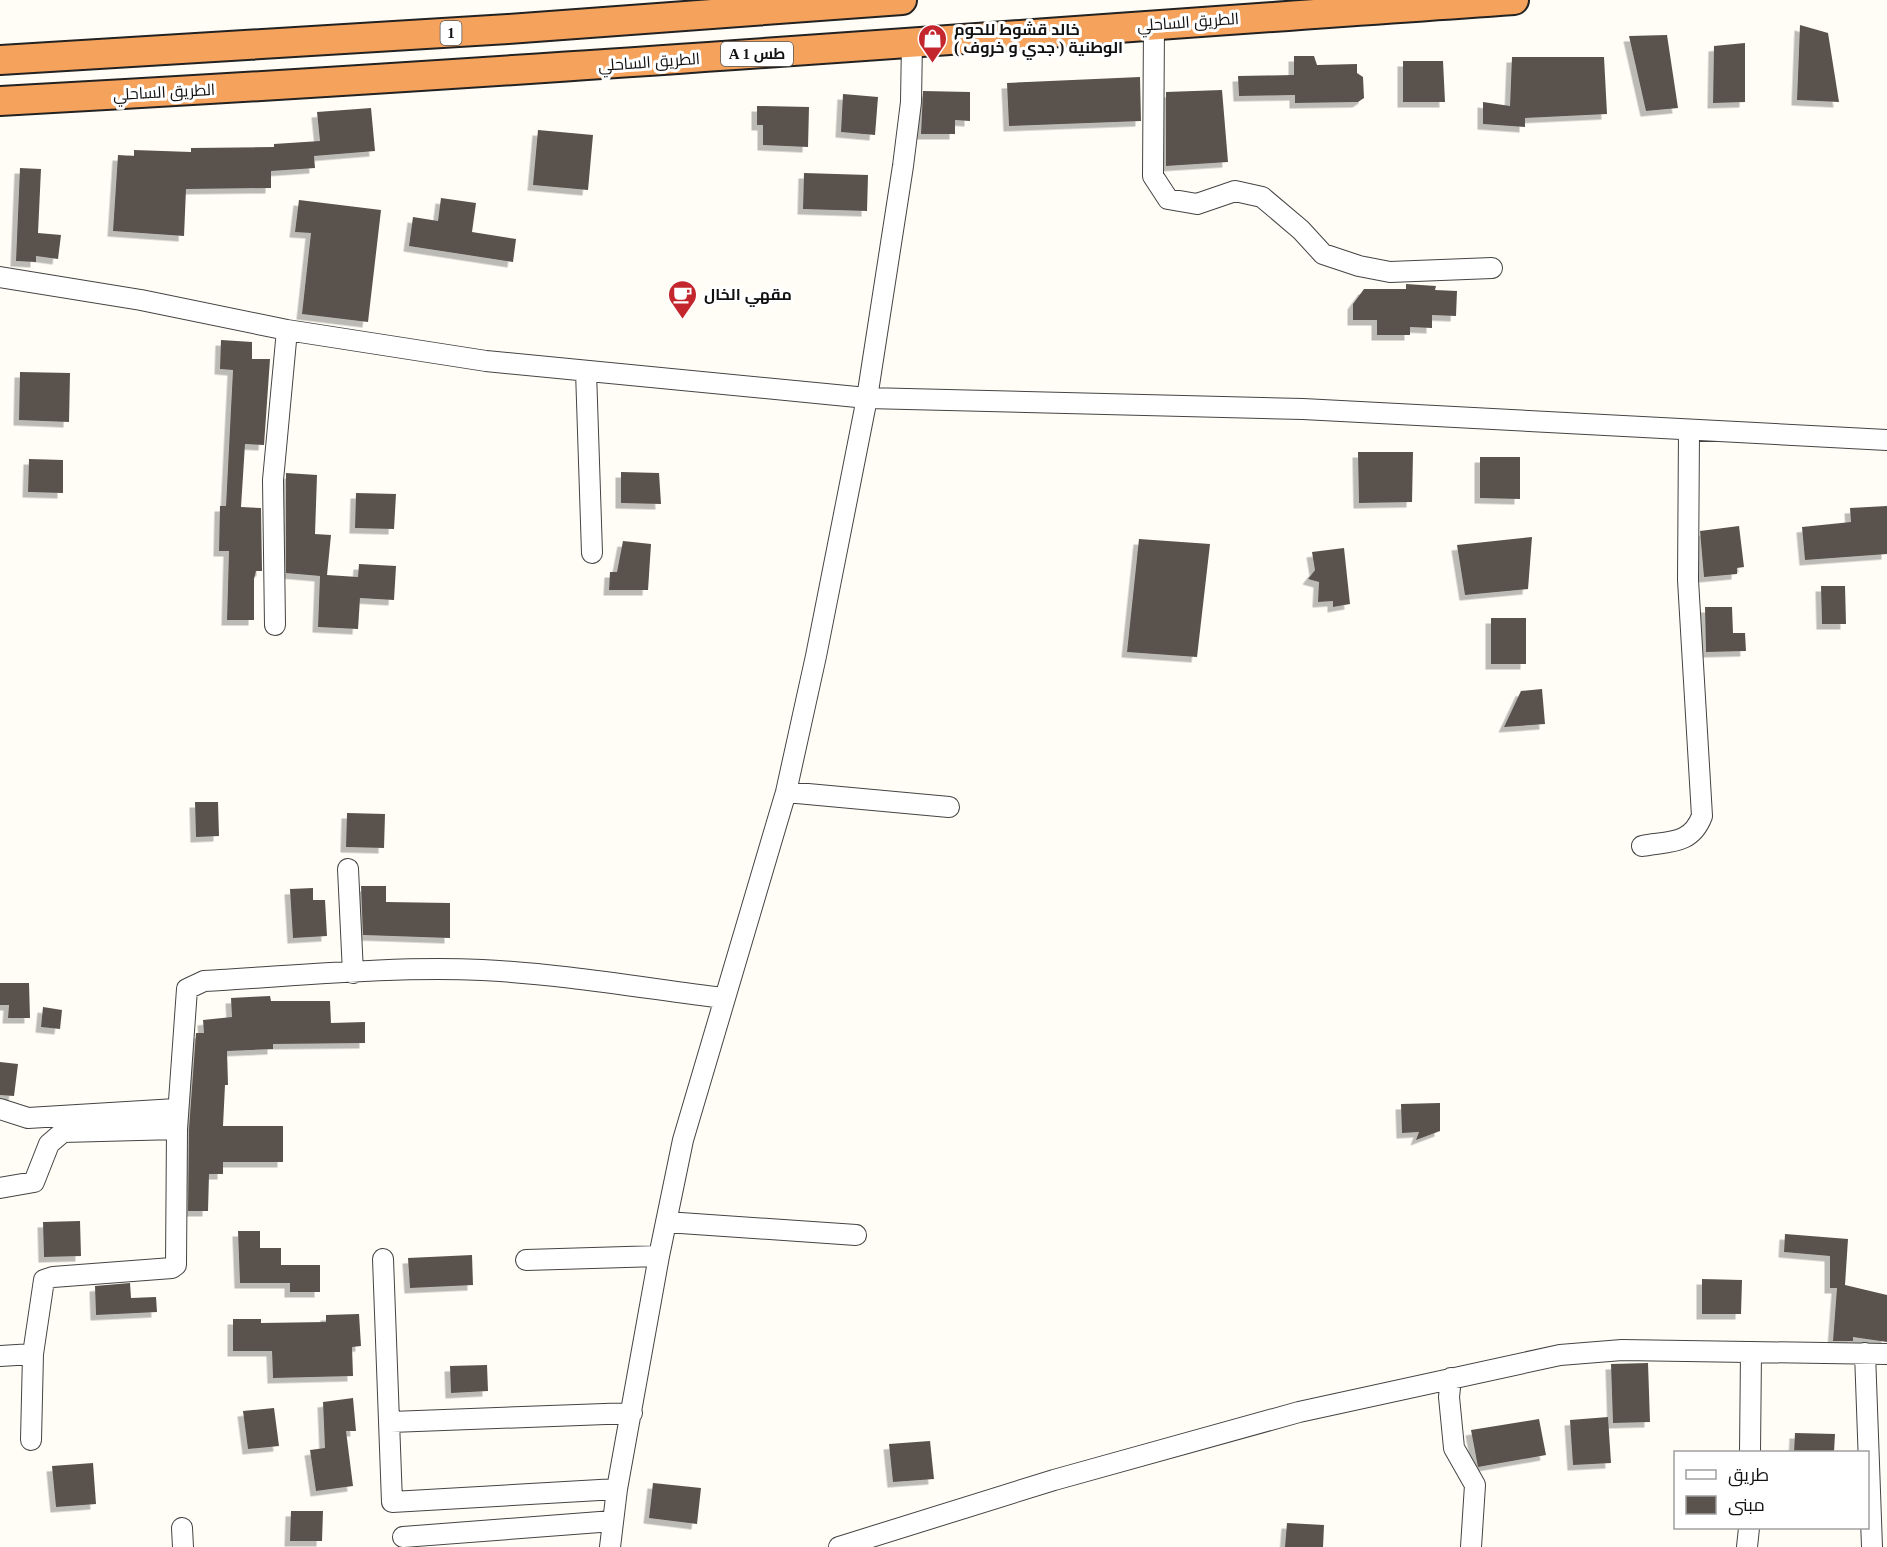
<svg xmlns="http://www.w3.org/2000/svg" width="1887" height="1547" viewBox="0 0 1887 1547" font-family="'Times New Roman',Cairo,serif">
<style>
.building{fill:#5a524d;filter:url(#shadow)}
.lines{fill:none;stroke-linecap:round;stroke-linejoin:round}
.minor-casing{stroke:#444;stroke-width:22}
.highway-casing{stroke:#222;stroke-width:32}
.minor{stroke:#fff;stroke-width:20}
.highway{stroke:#f5a25d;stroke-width:28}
.labels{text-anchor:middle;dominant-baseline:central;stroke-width:6;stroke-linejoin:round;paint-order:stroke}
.shield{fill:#fff;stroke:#585858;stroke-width:1.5}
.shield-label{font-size:15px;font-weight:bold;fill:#111}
.street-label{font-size:16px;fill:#111;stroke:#fff}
.poi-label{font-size:16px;font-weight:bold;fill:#111;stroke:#fff;text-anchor:start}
</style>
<defs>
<filter id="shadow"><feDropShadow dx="-5.5" dy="5.5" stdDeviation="0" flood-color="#0004"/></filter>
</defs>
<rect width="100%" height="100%" fill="#fffdf5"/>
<path class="building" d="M1800,25L1828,33L1839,102L1797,100Z
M1667,35L1678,108L1646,111L1629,36Z
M1745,43V102L1713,103L1714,46Z
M1294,56H1314L1317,65L1357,64V73L1363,77L1364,98L1358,102L1295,103V95L1239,96L1238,76L1294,75Z
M1512,57H1604L1607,114L1525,118V127L1483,124V102L1510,106Z
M1403,61H1443L1445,102H1403Z
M1140,77L1141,121L1009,126L1007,83Z
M1222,90L1228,162L1166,166V92Z
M923,91L970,92V121L955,120V134H921Z
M843,94L878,97L875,135L841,132Z
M757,106L809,107L808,147L763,145V125H757Z
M371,108L375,151L314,156L315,168L271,171V188L186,189L184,236L113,231L118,155L134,156V150L191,152V148L274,147V144L320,141L317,112Z
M538,130L593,135L588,190L533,185Z
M20,168L41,169L38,233L61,235L58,259L36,256V262L16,261Z
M804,173L868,175L867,211L803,209Z
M441,198L476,203L472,232L516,239L513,262L409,246L413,217L438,221Z
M299,200L381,210L368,322L302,314L311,233L295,232Z
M1406,284L1436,286L1435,290L1457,291L1456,316L1432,315V328L1410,327V335H1377V320H1353V304L1364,289H1406Z
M221,340L252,342V359H270L264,445L245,444L241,507L261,508L262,571H256L254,579V620H227L229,551H219L220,506H226L233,370L220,369Z
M20,372L70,373L69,422L19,420Z
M1358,452H1413L1412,502L1359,503Z
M1480,457H1520V499L1480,498Z
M29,459L63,460V493L28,492Z
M621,472L659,473L661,504L621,503Z
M286,473L317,475L315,534L331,535L327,575L358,577L359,564L396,566L394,600L360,598L358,629L318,627L320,576L286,573Z
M356,493L396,494L394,529L355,528Z
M1887,506V554L1805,560L1802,527L1851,522L1850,508Z
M1739,526L1744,567L1737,568V574L1704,577L1700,531Z
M1532,537L1528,589L1465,595L1457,545Z
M1139,539L1210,544L1197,657L1127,652Z
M623,541L651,544L648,590H609L610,572H617Z
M1344,548L1350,604L1333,607V601L1318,602L1319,582L1308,579L1315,570L1312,552Z
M1821,586H1845L1846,624H1822Z
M1705,607H1732L1733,633H1745L1746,651L1706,652Z
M1491,618H1526V664H1491Z
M1542,689L1545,724L1504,727L1521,691Z
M195,802H218L219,836L196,837Z
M347,813L385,814L384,848L346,847Z
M361,886H386V902L450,903V938L363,935Z
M313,888V900H325L327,936L293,938L290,889Z
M0,983H29L30,1018H8L9,1005H0Z
M270,996L271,1001H330L331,1023L365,1022V1043L273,1044V1049L227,1051L228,1085H225L223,1126H283V1162H223V1174H209L208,1211H188L189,1129L196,1033H204L203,1020L232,1017L231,998Z
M43,1007L62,1010L60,1029L41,1027Z
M0,1062L18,1064L14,1096L0,1095Z
M1440,1103V1131L1416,1140L1419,1132L1402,1133L1401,1104Z
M80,1221L81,1256L44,1257L43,1222Z
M238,1231H260V1248H281V1265H320V1292H290V1283H240Z
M1785,1234L1848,1239L1845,1285L1887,1295V1342L1853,1337V1341H1833L1837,1288H1830V1256L1784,1252Z
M472,1255L473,1285L410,1288L408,1258Z
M1702,1279L1742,1280L1741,1314H1702Z
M130,1283L131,1298L156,1297L157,1312L96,1315L95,1286Z
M359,1314L361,1346L352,1347L353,1376L273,1378L272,1351H233V1319H261V1323L326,1322V1315Z
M1648,1363L1650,1422L1613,1423L1611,1364Z
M487,1365L488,1391L451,1393L450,1366Z
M353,1398L356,1431H346L353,1486L316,1491L310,1450L325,1448L323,1402Z
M274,1408L279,1446L248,1449L243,1411Z
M1608,1417L1611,1463L1573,1465L1570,1420Z
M1539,1419L1546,1455L1478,1467L1471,1430Z
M1795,1433L1835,1434L1834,1452H1794Z
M930,1441L934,1479L893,1482L889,1444Z
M93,1463L96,1504L56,1507L52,1466Z
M653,1483L701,1488L697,1524L649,1518Z
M291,1511H323L322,1541H290Z
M1287,1523L1324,1525L1323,1547H1285Z"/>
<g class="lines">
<defs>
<path id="minor" d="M1154,25L1153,176L1168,199L1197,204L1235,191L1262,197L1301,230L1323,254L1359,266L1390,272L1492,268
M0,277L141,300L287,330L486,361L867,398L1303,409L1887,440
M586,371L592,553
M275,625L273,480L287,330
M786,792L949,807
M1642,846C1669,841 1691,845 1702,816L1688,580L1689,431
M348,869L353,973
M0,1109L28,1118L176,1109
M0,1188L34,1182L49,1144L63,1132L177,1129L187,989L204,981C295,976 391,966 482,970C563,974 643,988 723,998
M666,1222L856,1235
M383,1259L392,1502L617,1489
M526,1260L659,1256
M1865,1353L1872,1547
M0,1356L33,1354
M1451,1378L1449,1397L1454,1448L1475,1485L1471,1547
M391,1422L632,1413
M31,1440L33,1354L44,1280L53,1277L172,1268L176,1265L177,1129
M1750,1452L1751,1352
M182,1528L183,1547
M403,1537L613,1521
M610,1547L617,1489L659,1256L683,1140L786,792L816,656L867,398L903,166L911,102L912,41
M839,1547L1054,1480L1299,1412L1560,1355L1622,1350L1887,1354
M1747,1547L1749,1528"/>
<path id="highway" d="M0,60L508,29L902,0
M0,101C505,74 1009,35 1514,0"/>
</defs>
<use href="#minor" class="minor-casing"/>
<use href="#highway" class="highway-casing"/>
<use href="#minor" class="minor"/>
<use href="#highway" class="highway"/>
</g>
<defs>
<symbol id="shop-pin" viewBox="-11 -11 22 30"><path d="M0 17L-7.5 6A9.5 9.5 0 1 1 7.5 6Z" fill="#c4262e" stroke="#fff"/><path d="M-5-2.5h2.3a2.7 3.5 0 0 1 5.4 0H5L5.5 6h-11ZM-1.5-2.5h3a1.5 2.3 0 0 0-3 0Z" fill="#fff"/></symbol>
<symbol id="cafe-pin" viewBox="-11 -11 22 30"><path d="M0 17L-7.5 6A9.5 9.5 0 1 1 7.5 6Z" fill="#c4262e" stroke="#fff"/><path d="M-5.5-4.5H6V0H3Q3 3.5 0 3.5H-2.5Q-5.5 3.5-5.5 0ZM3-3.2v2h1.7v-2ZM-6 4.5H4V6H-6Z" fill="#fff"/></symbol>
</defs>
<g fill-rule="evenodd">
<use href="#shop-pin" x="916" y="22" width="33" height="45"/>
<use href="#cafe-pin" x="666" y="278" width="33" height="45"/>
</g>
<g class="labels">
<g class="shield">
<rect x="440.5" y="21" width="21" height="24" rx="4.5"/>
<rect x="721" y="42" width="72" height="24" rx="4.5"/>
</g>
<g class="shield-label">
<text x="451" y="33">1</text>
<text x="757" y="54">A 1 طس</text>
</g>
<g class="street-label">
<text transform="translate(1188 22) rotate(-4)">الطريق الساحلي</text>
<text transform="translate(649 62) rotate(-4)">الطريق الساحلي</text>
<text transform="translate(164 92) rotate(-3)">الطريق الساحلي</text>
</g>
<g class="poi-label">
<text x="954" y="29">خالد قشوط للحوم<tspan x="954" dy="18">الوطنية ( جدي و خروف )</tspan></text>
<text x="704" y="294">مقهي الخال</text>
</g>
</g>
<rect x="1674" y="1451" width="195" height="78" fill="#ffffff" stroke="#a0a0a0" stroke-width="1.5"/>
<rect x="1686" y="1470" width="30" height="9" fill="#ffffff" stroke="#a0a0a0" stroke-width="1.5"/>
<text x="1728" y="1481" font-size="18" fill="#111111">طريق</text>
<rect x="1686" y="1496" width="30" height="18" fill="#5a524d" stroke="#a0a0a0" stroke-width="1.5"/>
<text x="1728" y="1511" font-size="18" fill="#111111">مبنى</text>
</svg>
